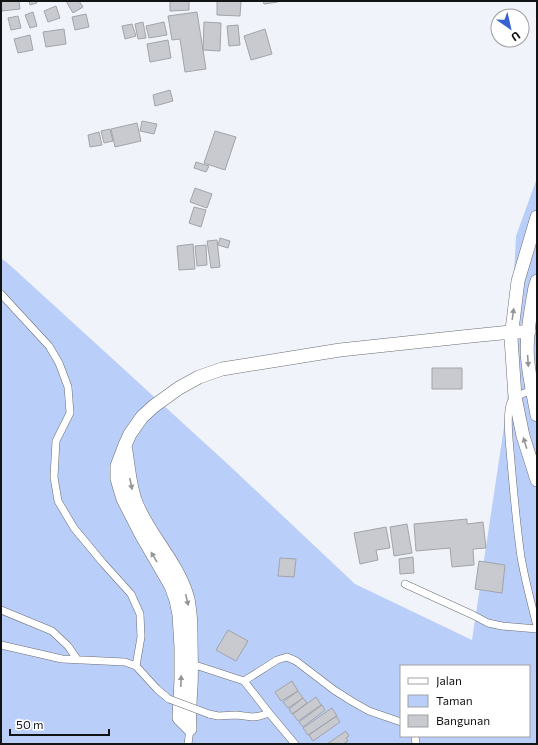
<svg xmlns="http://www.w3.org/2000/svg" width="538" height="745" viewBox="0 0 538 745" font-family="Commissioner,sans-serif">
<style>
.green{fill:#bacefa;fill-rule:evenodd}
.building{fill:#c8cad0;stroke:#a1a4a9}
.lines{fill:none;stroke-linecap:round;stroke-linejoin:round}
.service-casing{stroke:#6b6d72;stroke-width:8}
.minor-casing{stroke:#6b6d72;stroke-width:14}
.service{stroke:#fff;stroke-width:7}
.minor{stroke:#fff;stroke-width:13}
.service-bridge-casing{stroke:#6b6d72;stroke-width:8;stroke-linecap:butt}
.service-bridge{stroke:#fff;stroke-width:7}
.oneway{fill:#949596}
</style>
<rect width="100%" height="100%" fill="#f0f3f9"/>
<path class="green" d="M537,178V744H1V258L12,267L232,468L355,584L472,640L507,407L516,236ZM401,666H529V736H401Z"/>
<path class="building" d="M1,1H19L20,9L2,11Z
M29,1H36L37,3L30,5Z
M66,1H79L83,7L73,13Z
M170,1H189V10L170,11Z
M217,1H241L240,16L217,15Z
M263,1H278V2L264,4Z
M56,6L60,18L48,22L44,11Z
M33,12L37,26L30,28L25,15Z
M197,12L206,69L185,72L180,39L172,40L168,16Z
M86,14L89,27L75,30L72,17Z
M18,16L21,28L11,30L8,18Z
M143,22L146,38L138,39L135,24Z
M164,22L167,35L149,38L146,26Z
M204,22L221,23L220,51L203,50Z
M132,24L136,36L125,39L122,26Z
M238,25L240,45L229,46L227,26Z
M64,29L66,44L46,47L43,32Z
M265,29L272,54L251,60L244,36Z
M30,35L33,50L18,53L14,39Z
M168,40L171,58L150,62L147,44Z
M170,90L173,101L155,106L153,95Z
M142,121L157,124L154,134L140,131Z
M137,123L141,141L115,147L111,129Z
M110,129L113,141L104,143L101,131Z
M215,131L236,137L225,170L204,163Z
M99,132L102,145L90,147L88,135Z
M196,162L209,166L206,172L194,168Z
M195,188L212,194L207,208L190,202Z
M194,207L206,210L201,227L189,223Z
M220,238L230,241L228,248L218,245Z
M217,240L220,267L211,268L207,241Z
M193,244L195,269L179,270L177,246Z
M206,245L207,265L197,266L195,246Z
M432,368H462V389H432Z
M467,519V524L483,522L486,548L473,549L474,565L452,567L450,548L416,551L414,524Z
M407,524L412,553L394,556L390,527Z
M386,527L390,548L376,550L378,560L360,564L354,533Z
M413,557L414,573L400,574L399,559Z
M280,558L296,559L294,577L278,576Z
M479,561L505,565L502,593L475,589Z
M228,630L248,641L236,661L216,650Z
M292,681L298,691L281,701L275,692Z
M298,691L303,698L288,708L283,702Z
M316,697L321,705L298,721L293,714Z
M303,698L307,703L292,714L289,709Z
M322,705L325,710L303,727L299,722Z
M332,708L337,716L308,735L303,728Z
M336,716L340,722L313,741L309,735Z
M346,731L349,736L346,738L348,741L343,744H327Z"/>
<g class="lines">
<defs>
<path id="service" d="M1,294L49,346L59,363L68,387L70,413L56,441L54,477L58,501L74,528L103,563L131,594L140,614L141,637L136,666
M532,390C525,393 515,395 511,402C506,412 509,439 510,450C513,486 516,522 521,557C525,580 531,603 537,626
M405,584L473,615L488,623L502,626L537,629
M1,610L52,631L68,646L77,659
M1,645L62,659L125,662L136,666L157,689L169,699
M192,664L244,681L269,713L260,716L253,717L236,715L218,716L209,714
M244,681L277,660L287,657L296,661L334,690L353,702L369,711L401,722
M269,713L295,744
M415,736L416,744
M188,744L190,729"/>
<path id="minor" d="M537,217L518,281L511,338L515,397L523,436L537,480
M537,281L535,287C531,311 525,339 528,363C530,381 534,398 537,415
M125,446C129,466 129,487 137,505C151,538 179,564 188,599C190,610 191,623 191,635C191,652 192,669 191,687C190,701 189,715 190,729
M190,729L179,718L181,679V647L179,615L176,600L171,586L142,536L123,499L117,479V466L125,445L130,434L142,417L154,406L179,388L199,377L222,369L340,350L471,336L511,332H529"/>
</defs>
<use href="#service" class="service-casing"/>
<use href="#minor" class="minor-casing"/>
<use href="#service" class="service"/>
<use href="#minor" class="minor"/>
<defs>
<path id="service-bridge" d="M169,699L209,714"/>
</defs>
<use href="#service-bridge" class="service-bridge-casing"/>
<use href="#service-bridge" class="service-bridge"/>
</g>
<defs><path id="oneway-solid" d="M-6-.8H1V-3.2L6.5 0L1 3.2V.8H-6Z"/></defs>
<g class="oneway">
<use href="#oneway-solid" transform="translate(513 314) rotate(-82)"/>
<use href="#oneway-solid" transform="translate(528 361) rotate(86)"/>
<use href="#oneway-solid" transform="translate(525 443) rotate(-107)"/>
<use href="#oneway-solid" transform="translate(131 484) rotate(79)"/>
<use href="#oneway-solid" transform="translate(154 557) rotate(-121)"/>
<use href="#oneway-solid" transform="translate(187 600) rotate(77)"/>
<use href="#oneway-solid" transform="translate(181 681) rotate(-88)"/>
</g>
<rect width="538" height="745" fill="none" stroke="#121315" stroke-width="4"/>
<rect x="400" y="665" width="130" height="72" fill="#ffffff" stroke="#a0a1a1"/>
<rect x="408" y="678" width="20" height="6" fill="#ffffff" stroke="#a0a1a1"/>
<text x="436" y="685" font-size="12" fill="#121315">Jalan</text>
<rect x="408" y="695" width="20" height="12" fill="#bacefa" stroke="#a0a1a1"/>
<text x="436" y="705" font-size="12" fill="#121315">Taman</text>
<rect x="408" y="715" width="20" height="12" fill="#c8cad0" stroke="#a0a1a1"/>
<text x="436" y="725" font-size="12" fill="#121315">Bangunan</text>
<g transform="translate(510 28) rotate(146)"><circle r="19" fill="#ffffff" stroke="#a0a1a1"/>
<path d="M0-3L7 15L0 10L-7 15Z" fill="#3862d2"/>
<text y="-6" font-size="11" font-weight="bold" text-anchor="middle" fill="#121315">U</text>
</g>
<path d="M10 729v6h99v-6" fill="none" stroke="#121315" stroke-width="2"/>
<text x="16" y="729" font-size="12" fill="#121315" stroke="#ffffff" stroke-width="3" paint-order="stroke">50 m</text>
</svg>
